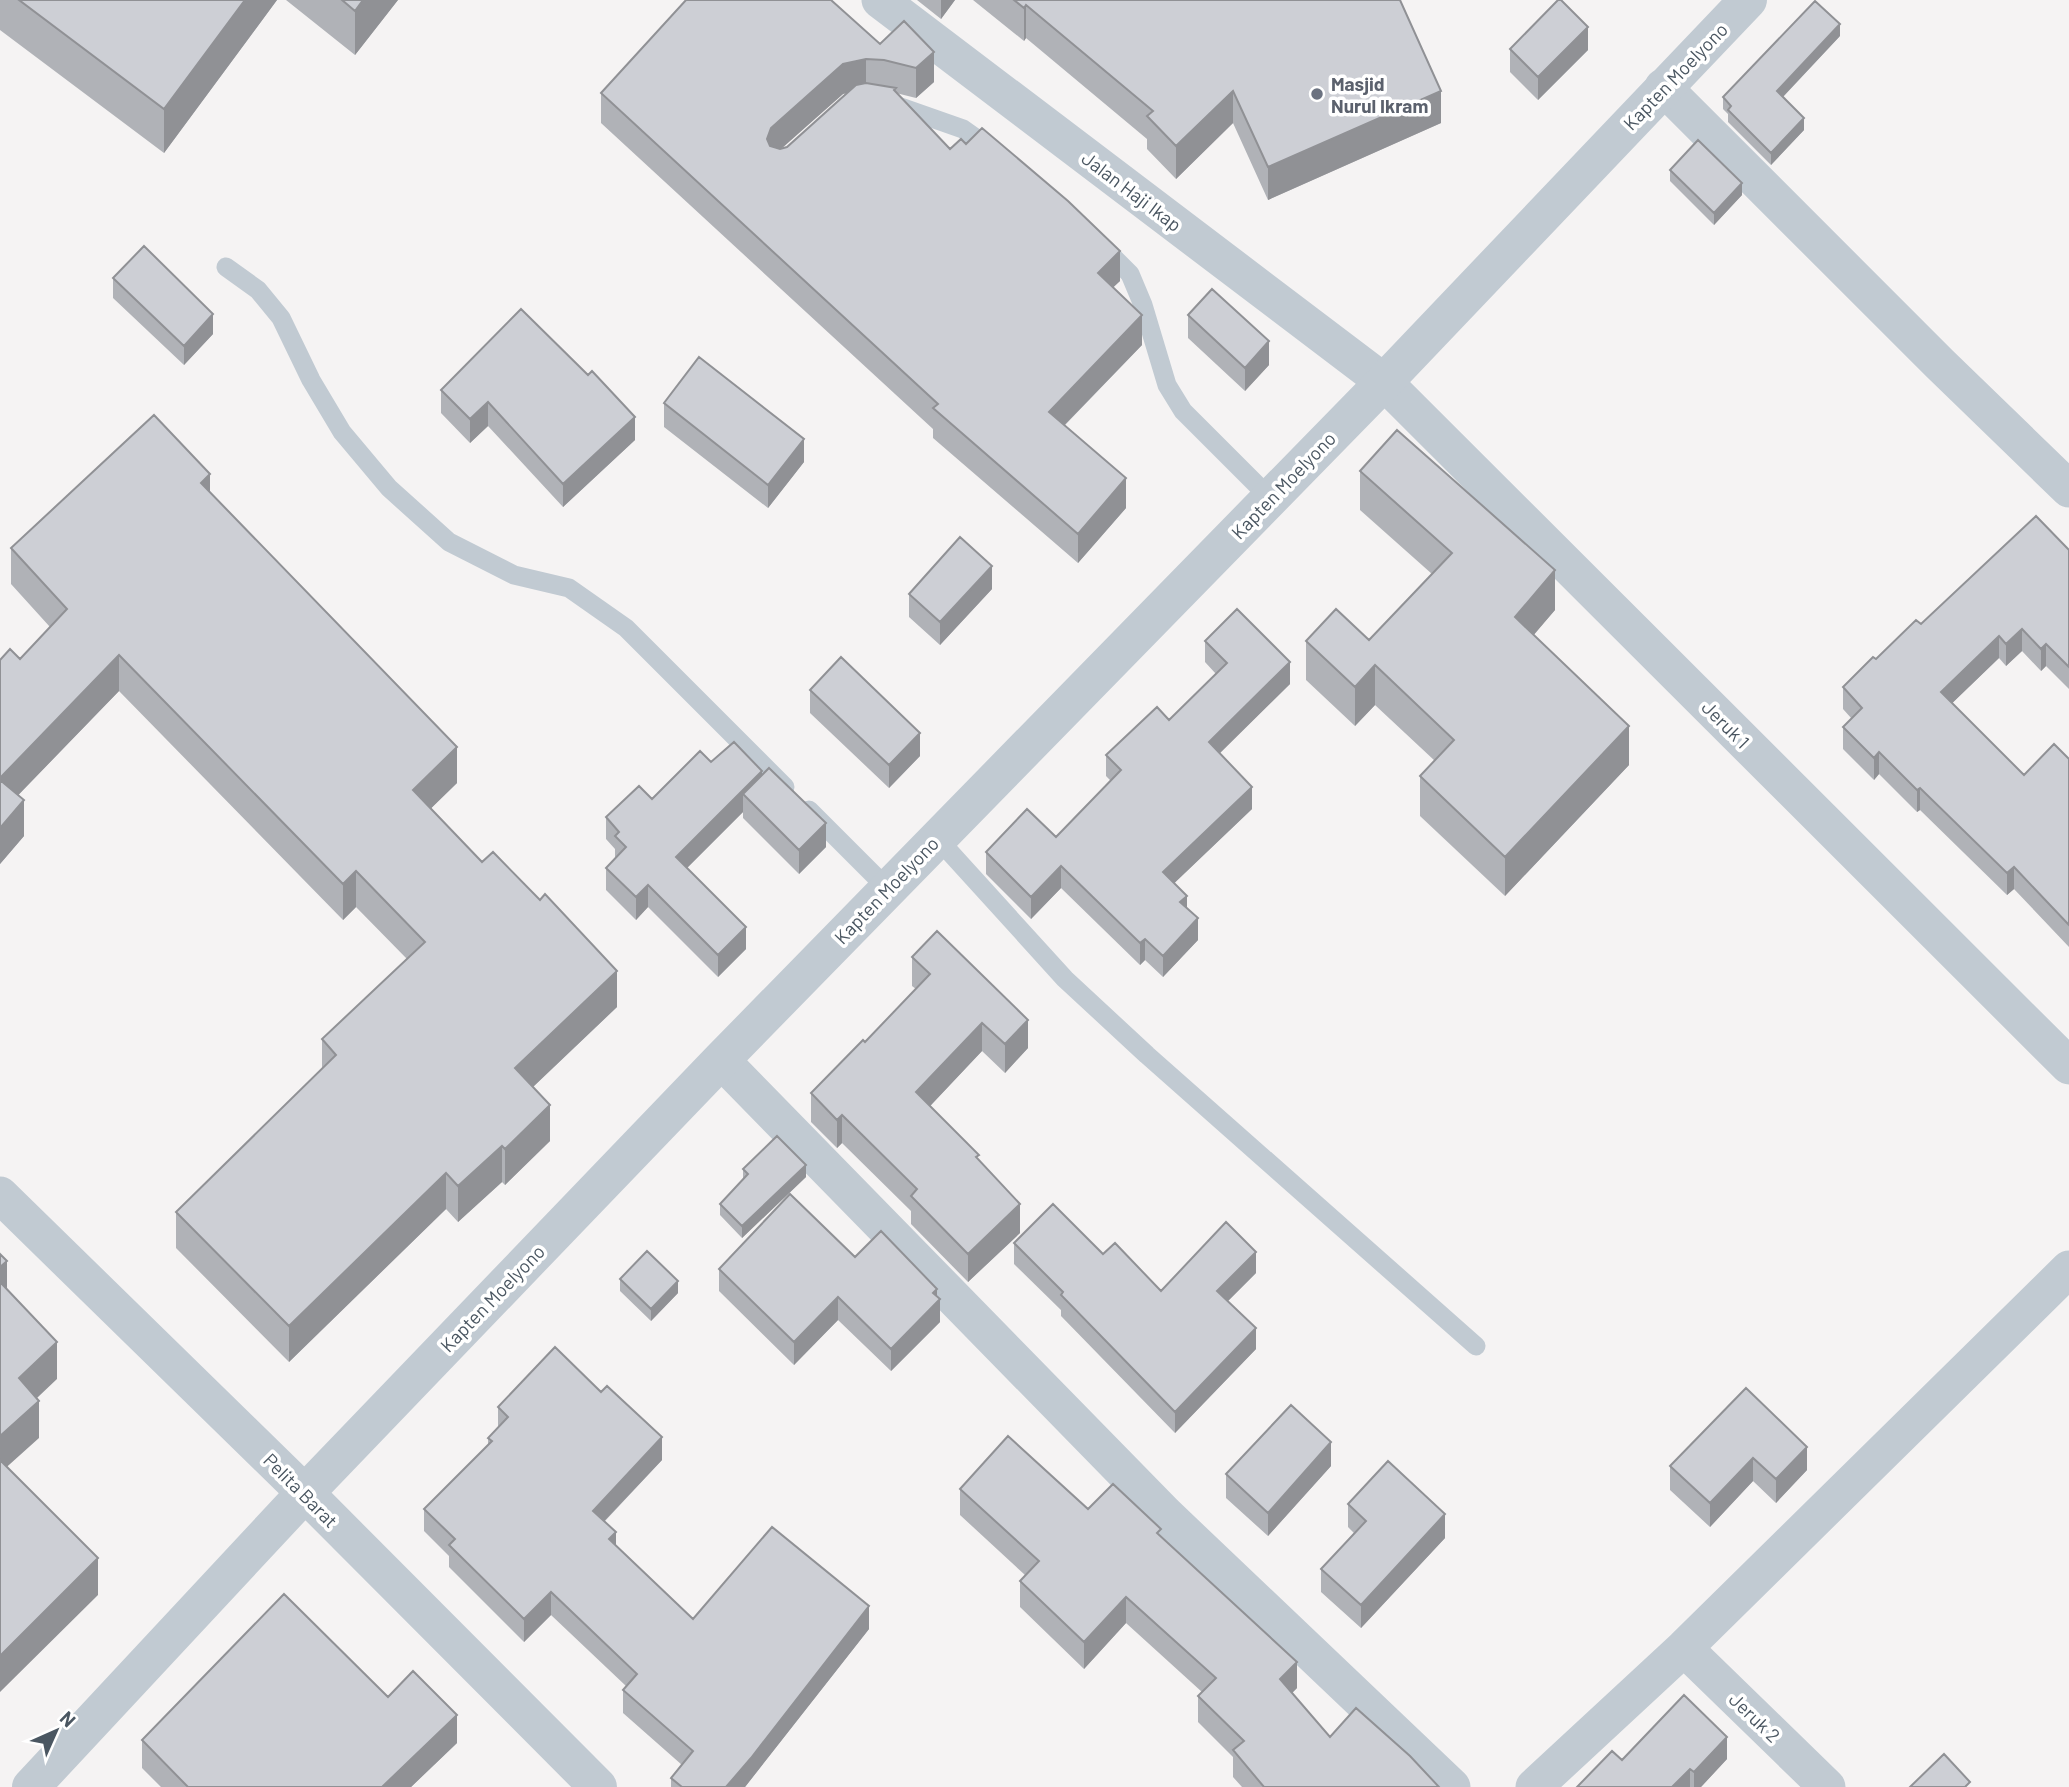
<svg xmlns="http://www.w3.org/2000/svg" width="2069" height="1787" viewBox="0 0 2069 1787" font-family="Barlow,sans-serif">
<style>
.lines{fill:none;stroke-linecap:round;stroke-linejoin:round}
.service{stroke:#c1cad2;stroke-width:19}
.minor{stroke:#c1cad2;stroke-width:37}
.tertiary{stroke:#c1cad2;stroke-width:38}
.wall{fill:#b0b2b7;fill-rule:evenodd}
.shaded-wall{fill:#909195}
.building{fill:#cdcfd5;stroke:#909195;stroke-width:2}
.worship-dot{fill:#6b7280;stroke:#fff;stroke-width:2.5}
.labels{text-anchor:middle;dominant-baseline:central;stroke-width:7;stroke-linejoin:round;paint-order:stroke}
.street-label{font-size:19px;fill:#4a5661;stroke:#fff}
.worship-label{font-size:19px;font-weight:bold;fill:#5b616d;stroke:#fff;text-anchor:start}
</style>
<rect width="100%" height="100%" fill="#f5f3f3"/>
<g class="lines">
<path class="service" d="M889,103L963,129L994,151
M1101,245L1130,274L1143,305L1167,385L1183,411L1270,498
M226,267L258,290L281,318L311,380L342,432L389,488L449,542L514,575L569,588L626,628L785,787
M809,810L888,889
M937,838L1065,979L1147,1055L1476,1346"/>
<path class="minor" d="M880,0L1384,382L2069,1066
M1663,87L1940,364L2069,489
M721,1060L1165,1514L1452,1787
M0,1195L305,1493
M1684,1648L1827,1787
M1534,1787L1684,1648L2069,1269"/>
<path class="tertiary" d="M305,1493L598,1787
M31,1787L305,1493L721,1060L1384,382L1748,0"/>
</g>
<path class="wall" d="M0,0H277L164,153L0,30Z
M286,0H398L355,55Z
M917,0H955L941,19Z
M973,0H1400L1441,123L1268,200L1233,123L1176,179L1147,149V139L1026,38L1024,41Z
M1840,36L1783,97L1804,130L1771,165L1728,122V114L1723,109V97Z
M880,44L934,52V82L916,98L896,93L950,149L1120,281L1113,287L1142,345L1065,425L1126,508L1078,563L933,438V429L601,123V93ZM847,93L787,147L780,149L843,94Z
M1510,49L1588,50L1538,100L1510,72Z
M1670,170L1742,195L1714,225L1670,181Z
M113,278L213,334L184,365L113,298Z
M1188,315L1269,365L1245,391L1188,338Z
M441,390L635,440L563,507L488,426L470,443L441,413Z
M664,403L804,462L768,508L664,427Z
M1360,471L1555,610L1533,635L1629,765L1505,896L1420,816V776L1435,761L1375,705L1355,726L1306,680V641L1369,640L1432,574L1360,510Z
M210,492L457,783L431,808L617,1007L533,1087L550,1141L505,1185L502,1182L458,1222L446,1209L289,1362L176,1248V1212L322,1069V1039L407,959L356,907L343,920L119,691L18,795L24,836L0,864V660L20,659L50,627L11,584V548Z
M2069,550V689L2046,666L2041,671L2022,651L2006,666L1999,658L1952,703L2024,775L2069,759V947L2014,889L2007,895L1920,810L1917,812L1879,774L1874,780L1843,749V727L1852,719L1843,709V687L1876,659L1921,624Z
M992,589L940,645L909,617V594Z
M1205,641L1290,684L1219,753L1252,809L1174,883L1187,909L1198,940L1163,977L1145,960L1140,965L1061,888L1031,919L986,874V852L1056,837L1111,781L1106,776V755L1169,720L1216,674L1205,662Z
M810,690L920,756L889,788L810,713Z
M711,762L762,775L826,847L799,874L743,818V812L687,868L746,949L718,977L648,907L636,920L606,890V868L615,858V849L606,839V817L652,799Z
M912,957L1028,1048L1005,1073L982,1051L930,1106L979,1160L1020,1233L968,1282L911,1224V1211L842,1143L837,1148L811,1122V1093L865,1042L916,989L912,986Z
M743,1169L806,1177L742,1238L720,1215V1204L743,1180Z
M1014,1243L1103,1254L1161,1291L1256,1273L1228,1301L1256,1349L1175,1433L1061,1316V1310L1014,1264Z
M855,1257L937,1297L940,1322L891,1371L838,1320L794,1365L719,1291V1269Z
M620,1279L678,1293L651,1321L620,1291Z
M1746,1388L1807,1470L1776,1503L1753,1481L1710,1527L1670,1490V1466Z
M498,1407L662,1460L605,1521L616,1546L693,1619L869,1629L745,1787H671V1778L682,1765L623,1713V1690L626,1686L551,1615L524,1642L449,1567V1556L424,1531V1509L488,1445V1438L498,1428Z
M1331,1466L1268,1536L1226,1498V1474Z
M960,1489L1088,1509L1161,1536L1297,1688L1292,1693L1330,1737L1439,1787H1242L1233,1777V1757L1198,1722V1696L1202,1692L1126,1623L1084,1669L1020,1607V1581L1025,1575L960,1515Z
M1348,1504L1445,1538L1361,1628L1321,1592V1569L1354,1533L1348,1527Z
M388,1697L457,1743L411,1787H161L142,1768V1740Z
M1727,1759L1701,1787H1577L1622,1760Z"/>
<path class="shaded-wall" d="M245,0H277L164,153V109Z
M363,0H398L355,55V11Z
M941,0H955L941,19Z
M1026,5V38L1024,41V8Z
M1840,24V36L1777,103V91Z
M1588,27V50L1538,100V77Z
M934,52V82L916,98V68Z
M866,59V88L843,94L771,158L767,139L771,128L843,64Z
M1233,91V123L1176,179V146Z
M1441,91V123L1268,200V167Z
M1804,118V130L1771,165V153Z
M1742,183V195L1714,225V213Z
M1120,251V281L1098,302V273Z
M213,314V334L184,365V346Z
M1142,315V345L1049,441V412Z
M1269,341V365L1245,391V368Z
M488,402V426L470,443V419Z
M635,417V440L563,507V484Z
M804,439V462L768,508V485Z
M210,474V511L201,483Z
M1126,478V508L1078,563V534Z
M992,566V589L940,645V622Z
M1555,570V610L1515,657V617Z
M2022,629V651L2006,666V644Z
M1999,636V658L1941,714V692Z
M2046,644V666L2041,671V649Z
M119,655V691L0,814V778Z
M1290,662V684L1209,764V742Z
M1375,665V705L1355,726V687Z
M1629,726V765L1505,896V857Z
M920,733V756L889,788V765Z
M457,747V783L413,826V790Z
M1879,752V774L1874,780V758Z
M762,771V793L743,794V812L676,879V857Z
M1252,787V809L1163,894V872Z
M1920,788V810L1917,812V790Z
M24,800V836L0,864V828Z
M826,823V847L799,874V850Z
M1061,866V888L1031,919V897Z
M2014,867V889L2007,895V873Z
M356,871V907L343,920V884Z
M648,885V907L636,920V897Z
M1187,896V917L1180,902Z
M1198,918V940L1163,977V956Z
M746,927V949L718,977V955Z
M1145,939V960L1140,965V943Z
M617,971V1007L515,1104V1068Z
M1028,1020V1048L1005,1073V1044Z
M982,1023V1051L916,1121V1092Z
M550,1105V1141L505,1185V1149Z
M842,1115V1143L837,1148V1120Z
M502,1146V1182L458,1222V1186Z
M806,1165V1177L742,1238V1226Z
M446,1173V1209L289,1362V1326Z
M1020,1204V1233L968,1282V1254Z
M1256,1252V1273L1217,1312V1291Z
M7,1261V1297L0,1304V1267Z
M678,1281V1293L651,1321V1309Z
M937,1289V1301L940,1299V1322L891,1371V1349Z
M838,1297V1320L794,1365V1342Z
M1256,1328V1349L1175,1433V1412Z
M57,1342V1379L19,1415V1378Z
M39,1401V1438L0,1473V1436Z
M662,1437V1460L593,1533V1511Z
M1331,1442V1466L1268,1536V1513Z
M1807,1447V1470L1776,1503V1479Z
M1753,1458V1481L1710,1527V1503Z
M1445,1514V1538L1361,1628V1605Z
M616,1532V1555L609,1539Z
M98,1558V1595L0,1692V1656Z
M551,1592V1615L524,1642V1619Z
M1126,1597V1623L1084,1669V1642Z
M869,1606V1629L745,1787H726Z
M1297,1662V1688L1280,1705V1679Z
M457,1715V1743L411,1787H382Z
M1727,1737V1759L1701,1787H1694V1772Z
M1690,1769V1787H1672Z"/>
<path class="building" d="M19,0H245L164,109Z
M342,0H363L355,11Z
M686,0H831L880,44L904,21L934,52L916,68L884,60L866,59L843,64L771,128L767,139L770,146L780,149L787,147L856,85L866,83L896,88L894,90L950,149L961,139L966,144L982,128L1068,201L1120,251L1098,273L1142,315L1049,412L1126,478L1078,534L933,408L938,404L601,93Z
M1014,0H1400L1441,91L1268,167L1233,91L1176,146L1147,116L1153,111L1026,5L1024,8Z
M1558,0H1561L1588,27L1538,77L1510,49Z
M1815,1L1840,24L1777,91L1804,118L1771,153L1728,110L1731,106L1723,97Z
M1698,140L1742,183L1714,213L1670,170Z
M144,246L213,314L184,346L113,278Z
M1212,289L1269,341L1245,368L1188,315Z
M521,309L588,375L592,371L635,417L563,484L488,402L470,419L441,390Z
M699,357L804,439L768,485L664,403Z
M154,415L210,474L201,483L457,747L413,790L482,862L493,852L540,900L545,894L617,971L515,1068L550,1105L505,1149L502,1146L458,1186L446,1173L289,1326L176,1212L336,1055L322,1039L425,942L356,871L343,884L119,655L0,778V660L10,649L20,659L67,609L11,548Z
M1397,430L1555,570L1515,617L1629,726L1505,857L1420,776L1454,740L1375,665L1355,687L1306,641L1336,609L1369,640L1452,553L1360,471Z
M2036,516L2069,550V667L2046,644L2041,649L2022,629L2006,644L1999,636L1941,692L2024,775L2054,744L2069,759V925L2014,867L2007,873L1920,788L1917,790L1879,752L1874,758L1843,727L1862,708L1843,687L1873,657L1876,659L1916,620L1921,624Z
M960,537L992,566L940,622L909,594Z
M1237,609L1290,662L1209,742L1252,787L1163,872L1187,896L1180,902L1198,918L1163,956L1145,939L1140,943L1061,866L1031,897L986,852L1027,809L1056,837L1121,770L1106,755L1157,707L1169,720L1227,663L1205,641Z
M841,657L920,733L889,765L810,690Z
M734,742L762,771L676,857L746,927L718,955L648,885L636,897L606,868L626,847L615,836L619,832L606,817L639,786L652,799L700,751L711,762Z
M769,768L826,823L799,850L743,794Z
M0,780L24,800L0,828Z
M937,931L1028,1020L1005,1044L982,1023L916,1092L979,1155L976,1157L1020,1204L968,1254L911,1196L917,1189L842,1115L837,1120L811,1093L863,1040L865,1042L930,974L912,957Z
M777,1136L806,1165L742,1226L720,1204L748,1174L743,1169Z
M790,1194L855,1257L881,1231L937,1289L933,1293L940,1299L891,1349L838,1297L794,1342L719,1269Z
M1053,1204L1103,1254L1115,1243L1161,1291L1226,1222L1256,1252L1217,1291L1256,1328L1175,1412L1061,1295L1063,1292L1014,1243Z
M647,1251L678,1281L651,1309L620,1279Z
M0,1254L7,1261L0,1267Z
M0,1282L57,1342L19,1378L39,1401L0,1436Z
M555,1347L601,1392L607,1386L662,1437L593,1511L616,1532L609,1539L693,1619L772,1527L869,1606L751,1758L726,1787H682L671,1778L693,1751L623,1690L637,1674L551,1592L524,1619L449,1545L455,1539L424,1509L492,1441L488,1438L508,1417L498,1407Z
M1746,1388L1807,1447L1776,1479L1753,1458L1710,1503L1670,1466Z
M1291,1405L1331,1442L1268,1513L1226,1474Z
M1008,1436L1088,1509L1113,1484L1161,1529L1157,1533L1297,1662L1280,1679L1330,1737L1356,1708L1410,1756L1439,1787H1264L1233,1750L1244,1741L1198,1696L1216,1678L1126,1597L1084,1642L1020,1581L1039,1561L960,1489Z
M0,1460L98,1558L0,1656Z
M1388,1461L1445,1514L1361,1605L1321,1569L1366,1521L1348,1504Z
M284,1594L388,1697L413,1671L457,1715L382,1787H188L142,1740Z
M1684,1695L1727,1737L1694,1772L1690,1769L1672,1787H1577L1612,1751L1622,1760Z
M1944,1754L1970,1782L1965,1787H1910Z"/>
<circle class="worship-dot" cx="1317" cy="94" r="7"/>
<g class="labels">
<g class="street-label">
<text transform="translate(1675 76) rotate(-46)">Kapten Moelyono</text>
<text transform="translate(1132 191) rotate(37)">Jalan Haji Ikap</text>
<text transform="translate(1283 485) rotate(-46)">Kapten Moelyono</text>
<text transform="translate(1726 724) rotate(45)">Jeruk 1</text>
<text transform="translate(886 890) rotate(-46)">Kapten Moelyono</text>
<text transform="translate(492 1298) rotate(-46)">Kapten Moelyono</text>
<text transform="translate(301 1490) rotate(45)">Pelita Barat</text>
<text transform="translate(1755 1717) rotate(44)">Jeruk 2</text>
</g>
<g class="worship-label">
<text x="1331" y="83">Masjid<tspan x="1331" dy="22">Nurul Ikram</tspan></text>
</g>
</g>
<g transform="translate(56 1731) rotate(45)" stroke="#ffffff" stroke-width="5" paint-order="stroke">
<path d="M0-5L12 26L0 18L-12 26Z" fill="#4a5661"/>
<text y="-10" font-size="19" font-weight="bold" text-anchor="middle" fill="#4a5661">N</text>
</g>
</svg>
